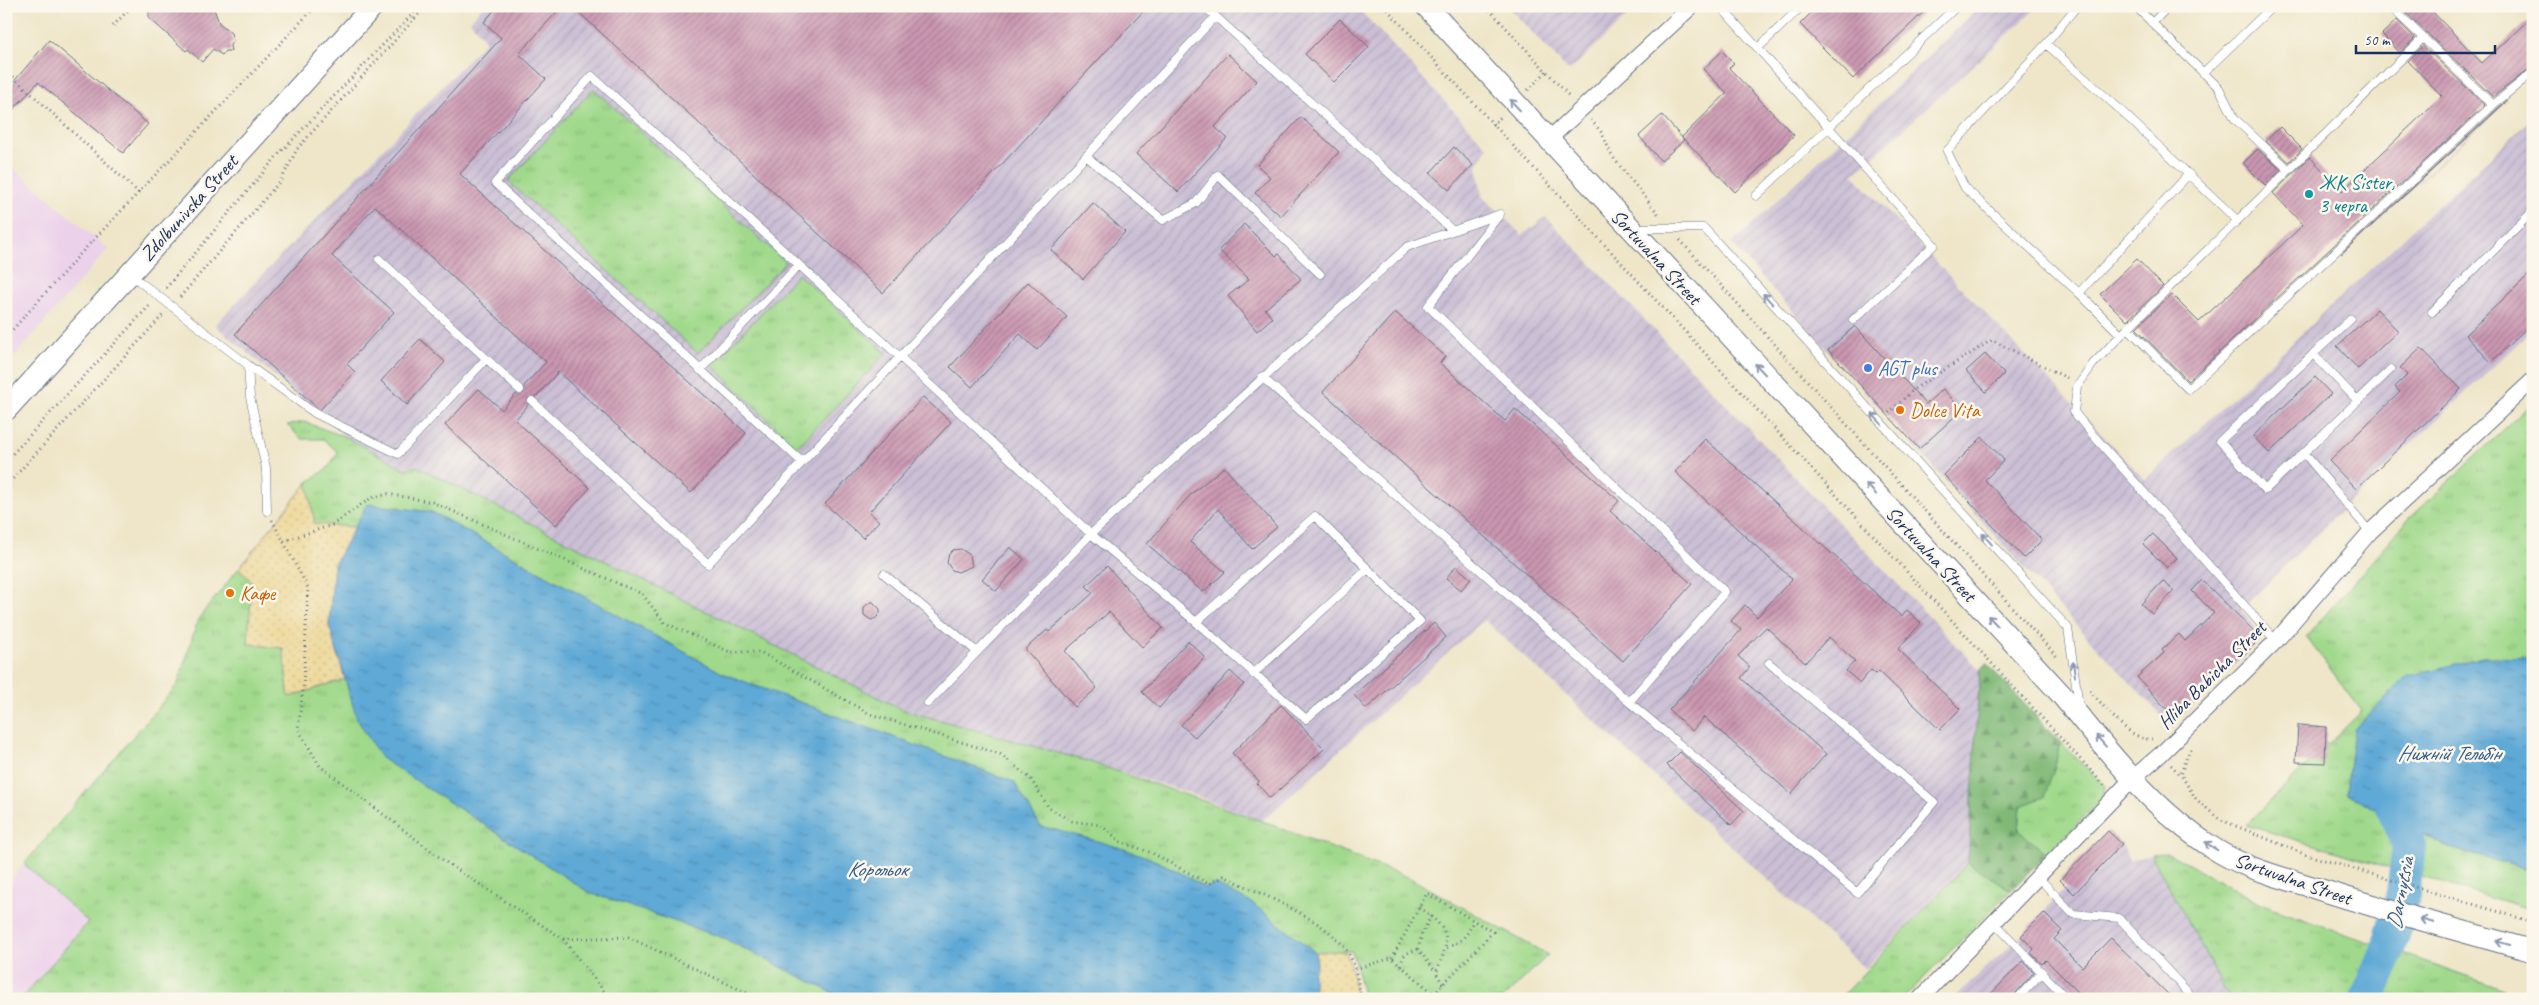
<svg xmlns="http://www.w3.org/2000/svg" width="2539" height="1005" viewBox="0 0 2539 1005" font-family="Caveat,sans-serif">
<style>
.built{fill:#ecd1ea}
.industrial{fill:url(#industrial-furrows)}
.grass{fill:url(#grass-tufts);stroke:#5e8474}
.forest{fill:url(#forest-firs);stroke:#4e746a}
.sand{fill:url(#sand-dots);stroke:#84847e}
.water{fill:url(#water-ripples);stroke:#3c6c9a}
.lines{fill:none;stroke-linecap:round;stroke-linejoin:round}
.river{stroke:#5ea9d6;stroke-width:34}
.building{fill:url(#building-hatch)}
.lane-casing{stroke:#656f83;stroke-width:9}
.street-casing{stroke:#656f83;stroke-width:17}
.secondary-casing{stroke:#656f83;stroke-width:23}
.path{stroke:#656f83;stroke-width:3;stroke-dasharray:1 4;stroke-linecap:butt}
.lane{stroke:#fff;stroke-width:8}
.street{stroke:#fff;stroke-width:15}
.secondary{stroke:#fff;stroke-width:21}
.oneway{stroke:#8d97ae}
.culture-dot{fill:#0f9aa8;stroke:#fbf7ec;stroke-width:2}
.shop-dot{fill:#3f7fe0;stroke:#fbf7ec;stroke-width:2}
.food-dot{fill:#e8710a;stroke:#fbf7ec;stroke-width:2}
.labels{text-anchor:middle;dominant-baseline:central;stroke-width:5;stroke-linejoin:round;paint-order:stroke}
.culture-label{font-size:20px;fill:#0d838f;stroke:#fbf7ec;text-anchor:start}
.street-label{font-size:20px;fill:#1b2f5e;stroke:#fbf7ec}
.shop-label{font-size:20px;fill:#366cbe;stroke:#fbf7ec;text-anchor:start}
.food-label{font-size:20px;fill:#c56008;stroke:#fbf7ec;text-anchor:start}
.water-label{font-size:21px;font-style:italic;fill:#325a88;stroke:#fbf7ec}
</style>
<defs>
<pattern id="industrial-furrows" width="10" height="10" patternUnits="userSpaceOnUse" patternTransform="scale(1.25)"><rect width="10" height="10" fill="#cbbfd5"/><path d="M-1 1l2-2M0 10L10 0M9 11l2-2" fill="none" stroke="#aea4b9"/></pattern>
<pattern id="grass-tufts" width="24" height="20" patternUnits="userSpaceOnUse" patternTransform="scale(1.25)"><rect width="24" height="20" fill="#a0d98b"/><path d="M3 7l-1-3M5 7V3M7 7l1-3M15 17l-1-3M17 17v-4M19 17l1-3" fill="none" stroke="#89bb7a"/></pattern>
<pattern id="forest-firs" width="22" height="20" patternUnits="userSpaceOnUse" patternTransform="scale(1.25)"><rect width="22" height="20" fill="#80b977"/><path d="M5 1l3.5 6h-7zM16 11l3.5 6h-7z" fill="#689765"/></pattern>
<pattern id="sand-dots" width="8" height="8" patternUnits="userSpaceOnUse" patternTransform="scale(1.25)"><rect width="8" height="8" fill="#eeda9e"/><path d="M2 2h.1M6 6h.1" fill="none" stroke="#ccbb8a" stroke-width="1.8" stroke-linecap="round"/></pattern>
<pattern id="water-ripples" width="26" height="14" patternUnits="userSpaceOnUse" patternTransform="scale(1.25)"><rect width="26" height="14" fill="#5ea9d6"/><path d="M2 4q2-2 4 0t4 0M15 11q2-2 4 0t4 0" fill="none" stroke="#4d8ab1"/></pattern>
<pattern id="building-hatch" width="6" height="6" patternUnits="userSpaceOnUse" patternTransform="scale(1.25)"><rect width="6" height="6" fill="#cb97b1"/><path d="M-1 1l2-2M0 6l6-6M5 7l2-2" fill="none" stroke="#a47c93"/></pattern>
</defs>
<rect width="100%" height="100%" fill="#fbf7ec"/>
<filter id="ink" filterUnits="userSpaceOnUse"><feTurbulence type="fractalNoise" baseFrequency=".02" numOctaves="2"/><feDisplacementMap in="SourceGraphic" scale="10" xChannelSelector="R" yChannelSelector="G"/><feConvolveMatrix kernelMatrix="1 2 1 2 8 2 1 2 1" color-interpolation-filters="sRGB"/></filter>
<filter id="wash" filterUnits="userSpaceOnUse"><feTurbulence type="fractalNoise" baseFrequency=".0096" numOctaves="4" result="noise"/><feDisplacementMap in="SourceGraphic" scale="20" xChannelSelector="R" yChannelSelector="G"/><feGaussianBlur stdDeviation="1.12" result="paint"/><feColorMatrix in="noise" values="0 0 0 0 0 0 0 0 0 0 0 0 0 0 0 0 0 1.4 0 .05"/><feComposite in="paint" operator="in"/></filter>
<g filter="url(#wash)">
<rect width="100%" height="100%" fill="#efe6c9"/>
<path class="built" d="M6,162L108,249L6,366Z
M24,864L88,922L21,999H6V886Z"/>
<path class="industrial" d="M483,6H1356L1487,147L1477,166L1482,196L1522,235L1546,217L1980,670L1968,863L1865,969L1484,620L1262,821L1183,791L1087,761L903,710L408,470L346,437L215,325L486,41L470,21Z
M1507,6H1638L1569,71Z
M1981,6H2039L1853,175L2145,480L2533,117V329L2347,504L2241,609L2264,637L2171,725L2095,646L1732,244Z
M2108,831L2122,844L2129,861L2151,854L2230,999H1952L2021,936L2066,887L2060,880Z"/>
<path class="grass" d="M593,89L786,262L698,353L508,181Z
M798,274L886,353L797,448L712,365Z
M2533,402V658L2482,657L2446,847L2533,871V910L2246,825L2362,711L2306,637L2407,521Z
M304,422L346,437L407,470L416,466L903,710L1087,761L1262,821L1410,878L1548,955L1503,999H1364L1352,951L1315,952L1253,904L1215,885L1204,888C1158,853 1095,841 1040,826L1014,782L724,674L432,512L367,504L355,527L315,524L307,483L328,468L338,452L323,439H302L287,425Z
M239,568L252,582L248,644L283,648L289,697L345,679L357,719L588,892L721,937L845,999H21L88,922L24,864L178,684L198,619Z
M2060,742L2105,786L2103,798L2047,854L2019,831L2021,806L2054,770Z
M2168,853L2265,906L2533,999H2230L2151,854Z
M1968,863L2011,890L1903,999H1839Z"/>
<path class="forest" d="M1986,663L2060,742L2054,770L2044,797L2021,806L2019,831L2047,854L2011,890L1968,863L1980,670Z"/>
<path class="sand" d="M307,483L315,524L355,527L334,565L329,625L345,679L289,697L283,648L248,644L252,582L239,568Z
M1343,951L1348,957L1358,999H1310L1314,987L1313,973L1317,964L1315,952Z"/>
<path class="water" d="M367,504L432,512L724,674L1014,782L1040,826C1096,841 1157,853 1204,888L1215,884L1253,904L1315,952L1317,964L1313,974L1314,987L1310,999H992L978,994L967,999H845L721,937L588,892L381,758L357,719L329,625L334,565Z
M2482,657L2533,658V871L2446,847L2346,793L2354,729L2408,676Z"/>
<g class="lines">
<path class="river" d="M2367,999L2388,949L2403,894L2409,846L2387,792L2386,778"/>
</g>
<g id="blocks">
<path class="building" d="M149,6H213L219,23L231,33L233,41L230,45L231,51H225L222,55L213,49L202,62L188,49L186,51L149,18Z
M498,6H562L519,54L546,79L460,174L746,433L691,493L558,372L536,397L528,398V405L515,420L590,488L556,525L445,425L479,389L502,410L516,394L524,393V386L546,362L375,206L332,256L394,312L347,364L355,372L320,410L235,334L501,38L484,22Z
M572,6H1148L883,293Z
M1818,6H1930L1853,79L1800,24Z
M2411,6H2427L2482,63L2533,16V66L2493,97L2405,12Z
M1340,19L1369,47L1334,82L1305,54Z
M2397,20L2415,38L2400,53L2382,34Z
M49,40L148,124L123,153L38,82L6,118V91Z
M2423,46L2485,105L2188,381L2136,328L2171,294L2199,322L2303,225L2273,193L2310,157L2342,191L2442,96L2408,61Z
M1722,51L1734,63L1729,68L1794,135L1735,192L1682,137L1727,93L1703,69Z
M1228,54L1257,81L1215,127L1227,138L1178,192L1136,154Z
M2508,100L2476,130L2341,254L2497,109Z
M1662,115L1684,140L1661,161L1639,136Z
M1301,117L1339,152L1281,216L1255,193L1270,177L1257,165Z
M2280,127L2302,149L2289,162L2266,141Z
M1454,147L1473,165L1449,190L1430,173Z
M2258,149L2281,170L2265,185L2243,163Z
M1093,203L1125,232L1083,279L1051,250Z
M1244,224L1276,256L1279,254L1301,279L1265,309L1272,318L1257,331L1228,296L1249,279L1219,250Z
M2137,259L2163,286L2127,321L2100,294Z
M2533,271V322L2491,362L2465,335Z
M1028,282L1067,317L1037,350L1020,334L972,387L950,367Z
M2377,309L2398,331L2358,369L2337,346Z
M1395,312L1445,356L1440,363L1505,421L1515,409L1619,501L1610,511L1692,584L1623,661L1323,392Z
M1855,326L1926,404L1943,389L1962,410L1919,449L1828,350Z
M420,339L445,362L407,405L381,381Z
M2421,348L2461,389L2356,489L2329,461L2400,392L2395,387L2407,375L2400,368Z
M1985,354L2004,374L1986,392L1966,371Z
M2315,377L2331,394L2269,453L2253,436Z
M923,397L951,422L869,512L879,521L863,538L825,504Z
M1982,437L2004,460L1985,480L2042,540L2024,558L1944,475Z
M1705,439L1902,617L1907,610L1921,623L1898,649L1960,709L1940,730L1879,671L1876,674L1871,670L1860,683L1846,671L1855,661L1829,637L1805,663L1766,627L1738,656L1750,667L1741,678L1826,754L1791,794L1704,717L1692,731L1669,710L1741,630L1731,621L1745,605L1757,617L1792,579L1675,472Z
M1224,467L1277,527L1252,549L1218,509L1190,542L1225,572L1203,592L1147,544L1190,495Z
M2153,534L2177,558L2167,568L2143,544Z
M1010,547L1024,559L996,591L982,579Z
M961,549L970,555L972,566L958,572L952,570L947,563L949,554L953,550Z
M1107,566L1163,628L1142,647L1109,612L1065,651L1097,688L1075,707L1025,649L1047,630L1049,632L1093,593L1086,586Z
M1456,566L1471,579L1461,590L1446,578Z
M2202,580L2261,638L2243,656L2241,654L2232,662L2229,659L2173,716L2137,677L2164,653L2162,650L2179,634L2185,641L2214,613L2192,591Z
M2163,581L2174,591L2152,614L2141,604Z
M872,601L880,609V614L876,618L871,620L864,615V607Z
M1434,623L1446,637L1366,709L1354,695Z
M1188,641L1205,657L1159,708L1142,692Z
M1230,671L1244,684L1195,737L1181,725Z
M1281,705L1324,749L1270,798L1257,784L1259,781L1232,753Z
M2298,725L2326,727L2325,763L2296,762Z
M1680,752L1744,811L1731,825L1667,765Z
M2108,831L2122,844L2074,894L2060,880Z
M2044,913L2062,931L2054,939L2082,967L2111,938L2173,999H2085L2046,960L2042,964L2031,953L2034,949L2021,936Z
M2023,961L2034,972L2011,999H1986Z"/>
</g>
</g>
<g filter="url(#ink)">
<use href="#blocks" fill-opacity="0" stroke="#656f83" stroke-width="1"/>
<g class="lines">
<defs>
<path id="lane" d="M1204,6L1452,230
M1720,6L1934,245L1853,320
M2077,6L2046,44L1947,151L1965,188L2079,293L2121,335
M2135,6L2219,88L2235,119L2288,169
M2390,6L2493,105
M2152,23L2169,6
M2046,44L2116,106L2237,220
M1758,48L1802,6
M2203,73L2273,6
M1086,156L1163,220L1196,203L1218,175L1320,274
M1756,196L1957,6
M1500,214L1428,306L1725,592L1629,702
M1637,228H1704L2068,628L2079,706
M379,259L520,390
M131,275L248,365L316,414L398,454L486,359
M2079,293L2189,174
M2432,312L2533,211
M2351,319L2220,441L2265,490L2391,369
M2128,328L2188,389L2493,105L2533,72
M2313,354L2358,401
M248,365L250,397L266,468L267,511
M700,370L799,265
M1262,377L1629,702L1857,893L1934,802L1769,663
M532,401L708,564L1215,17
M2304,453L2370,532
M802,462L495,183L592,76L900,357L1091,534L1196,622L1306,719L1420,621L1315,516L1196,622
M884,574L976,651
M2276,641L2086,427L2074,412L2077,387L2093,364L2128,328L2423,38
M1253,674L1368,569
M928,703L1091,534L1407,247L1500,214
M2038,877L2073,914L2119,918L2194,999
M1994,922L2067,999
M2017,999L2042,972"/>
<path id="street" d="M1548,140L1692,6
M1920,999L2132,779L2161,754L2276,641L2370,532L2533,380"/>
<path id="secondary" d="M1426,6L2060,693C2106,748 2151,809 2213,848C2243,868 2281,877 2315,888C2387,911 2460,931 2533,951
M6,410L373,6"/>
</defs>
<use href="#lane" class="lane-casing"/>
<use href="#street" class="street-casing"/>
<use href="#secondary" class="secondary-casing"/>
<path class="path" d="M1384,6L2105,786
M1486,6L1570,97
M113,26L132,6
M6,64L11,75L139,193
M1528,90L1547,71
M1591,120L1602,133L1612,156L1660,216
M1492,125L1502,116
M1680,240L2058,658
M166,288L277,156L420,6
M180,297L282,179L297,149L426,6
M6,337L82,252L316,6
M1889,413L1914,389L1992,340L2067,378
M6,461L150,305
M6,486L164,314
M272,520L308,588L303,690L298,729L320,766L447,863L563,939L610,999
M284,541L332,525L371,498L388,494L432,502L642,594L665,623L730,652H760L870,714L1000,754L1030,778L1049,808L1071,821L1101,825L1121,842L1152,853L1209,884L1224,876C1257,893 1336,922 1351,958C1357,971 1358,985 1361,999
M2090,691C2104,706 2131,742 2152,739
M2191,749L2185,760L2181,775L2196,799L2219,819L2304,854L2533,922
M2171,765L2181,775
M1419,907C1451,931 1451,937 1436,973L1443,984
M1431,916L1422,934L1418,949L1436,972
M563,939L628,937L760,999
M1447,948C1461,941 1469,936 1473,920
M1392,958L1427,893L1493,932L1429,999
M1400,965L1405,954L1418,949
M1355,969L1392,958L1434,994"/>
<use href="#lane" class="lane"/>
<use href="#street" class="street"/>
<use href="#secondary" class="secondary"/>
</g>
<defs><path id="oneway-shaft" d="M-6 0H5M1.5-3L5.5 0L1.5 3" fill="none" stroke-width="1.6" stroke-linecap="round" stroke-linejoin="round" transform="scale(1.25)"/></defs>
<g class="oneway">
<use href="#oneway-shaft" transform="translate(1515 105) rotate(-133)"/>
<use href="#oneway-shaft" transform="translate(1768 299) rotate(-132)"/>
<use href="#oneway-shaft" transform="translate(1760 369) rotate(-133)"/>
<use href="#oneway-shaft" transform="translate(1877 419) rotate(-132)"/>
<use href="#oneway-shaft" transform="translate(1871 489) rotate(-133)"/>
<use href="#oneway-shaft" transform="translate(1987 539) rotate(-132)"/>
<use href="#oneway-shaft" transform="translate(1993 621) rotate(-133)"/>
<use href="#oneway-shaft" transform="translate(2074 669) rotate(-98)"/>
<use href="#oneway-shaft" transform="translate(2101 741) rotate(-131)"/>
<use href="#oneway-shaft" transform="translate(2211 846) rotate(-147)"/>
<use href="#oneway-shaft" transform="translate(2427 921) rotate(-164)"/>
<use href="#oneway-shaft" transform="translate(2503 943) rotate(-165)"/>
</g>
</g>
<circle class="culture-dot" cx="2309" cy="194" r="5"/>
<circle class="shop-dot" cx="1868" cy="368" r="5"/>
<g class="food-dot">
<circle cx="1900" cy="410" r="5"/>
<circle cx="230" cy="593" r="5"/>
</g>
<g class="labels">
<g class="culture-label">
<text x="2319" y="182">ЖК Sister,<tspan x="2319" dy="23">3 черга</tspan></text>
</g>
<g class="street-label">
<text transform="translate(189 208) rotate(-48)">Zdolbunivska Street</text>
<text transform="translate(1656 257) rotate(47)">Sortuvalna Street</text>
<text transform="translate(1931 554) rotate(47)">Sortuvalna Street</text>
<text transform="translate(2212 675) rotate(-45)">Hliba Babicha Street</text>
<text transform="translate(2293 879) rotate(19)">Sortuvalna Street</text>
</g>
<g class="shop-label">
<text x="1878" y="368">AGT plus</text>
</g>
<g class="food-label">
<text x="1910" y="410">Dolce Vita</text>
<text x="240" y="593">Кафе</text>
</g>
<g class="water-label">
<text x="2449" y="753">Нижній Тельбін</text>
<text x="877" y="869">Корольок</text>
<text transform="translate(2400 893) rotate(-79)">Darnytsia</text>
</g>
</g>
<rect width="2539" height="1005" fill="none" stroke="#fbf7ec" stroke-width="25"/>
<path d="M2356 45v8h139v-8" fill="none" stroke="#1b2f5e" stroke-width="2.5"/>
<text x="2364" y="45" font-size="15" fill="#1b2f5e" stroke="#fbf7ec" stroke-width="4" paint-order="stroke">50 m</text>
</svg>
